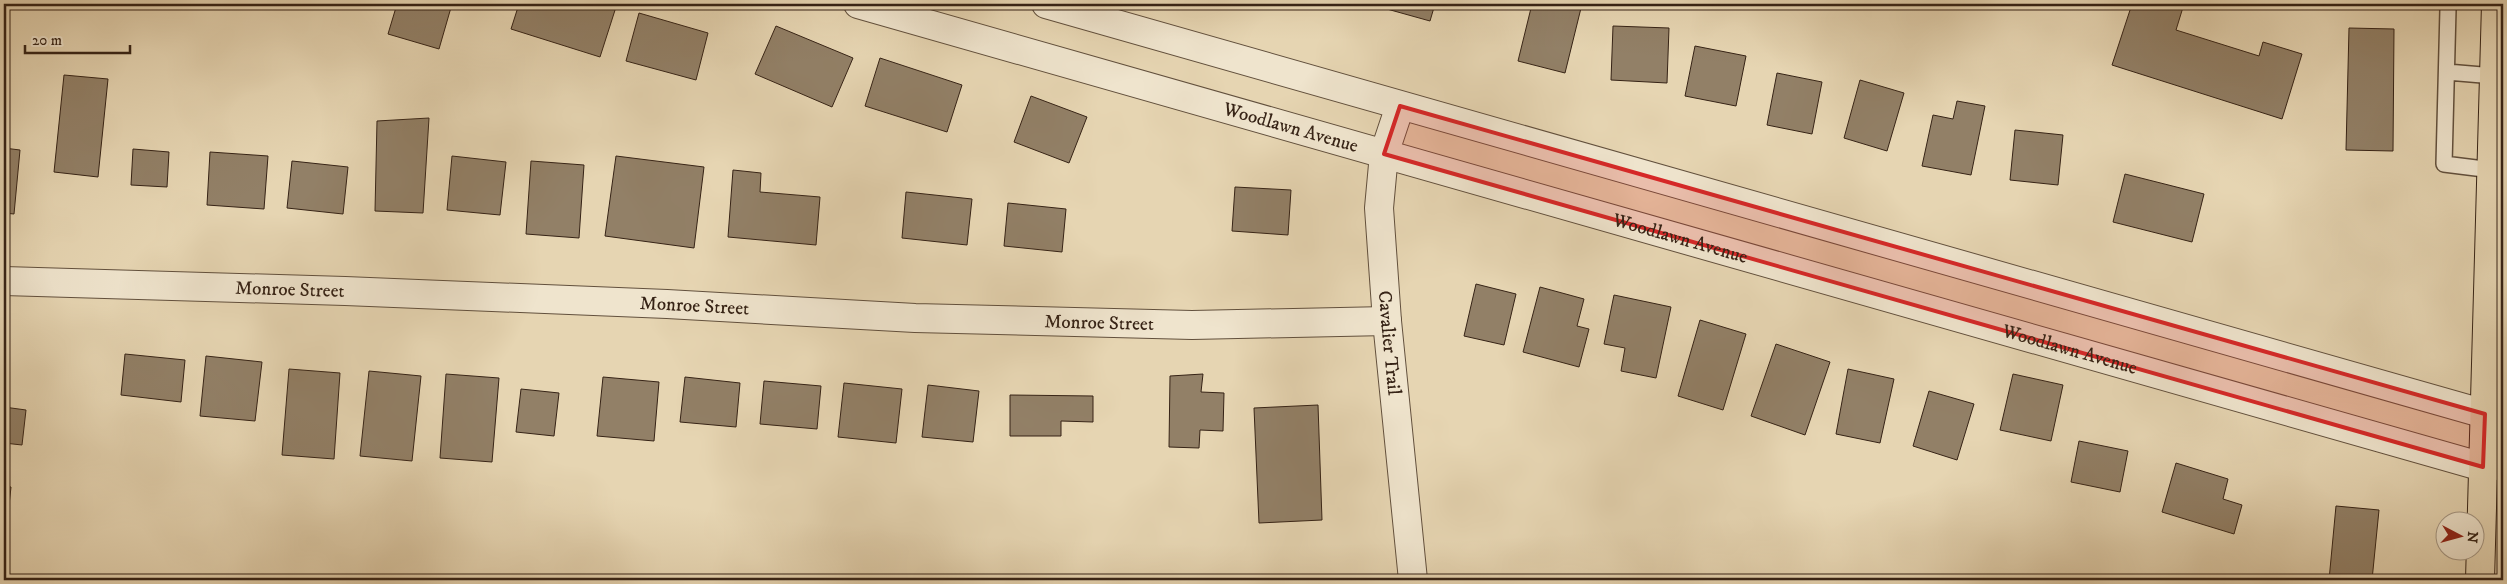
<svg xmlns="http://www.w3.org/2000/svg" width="2507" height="584" viewBox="0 0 2507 584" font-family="'IM FELL DW Pica',serif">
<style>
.building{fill:#928067;stroke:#362316}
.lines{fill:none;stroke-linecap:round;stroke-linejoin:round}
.service-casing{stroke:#62503d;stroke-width:18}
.minor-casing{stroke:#62503d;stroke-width:30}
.primary-casing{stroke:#362316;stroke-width:30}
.service{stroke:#efe4cd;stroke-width:15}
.minor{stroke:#efe4cd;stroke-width:28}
.primary{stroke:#e6d5b2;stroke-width:28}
.marked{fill:#d62828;fill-opacity:0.2;stroke:#d62828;stroke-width:4;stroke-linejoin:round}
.labels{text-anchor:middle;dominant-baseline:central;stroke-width:4;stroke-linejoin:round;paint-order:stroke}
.street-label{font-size:19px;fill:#362316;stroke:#efe4cd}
</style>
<rect width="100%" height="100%" fill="#e6d5b2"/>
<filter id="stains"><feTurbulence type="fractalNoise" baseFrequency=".004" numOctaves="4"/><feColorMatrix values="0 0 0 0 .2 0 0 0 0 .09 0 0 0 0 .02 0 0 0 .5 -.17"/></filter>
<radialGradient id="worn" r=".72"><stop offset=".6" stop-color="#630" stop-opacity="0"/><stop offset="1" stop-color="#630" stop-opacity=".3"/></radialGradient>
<path class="building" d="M397,4H452L439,49L388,34Z
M519,4H604L616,7L600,57L511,29Z
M1369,4H1435L1430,21Z
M1532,4H1582L1565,73L1518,61Z
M2132,4H2184L2176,30L2259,56L2263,42L2302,54L2282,119L2112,65Z
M639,13L708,33L696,80L626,61Z
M776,26L853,58L832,107L755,74Z
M1613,26L1669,28L1667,83L1611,80Z
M2349,28L2394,29L2393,151L2346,150Z
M1695,46L1746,56L1736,106L1685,96Z
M880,58L962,85L947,132L865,106Z
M1777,73L1822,82L1812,134L1767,125Z
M64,75L108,79L98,177L54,172Z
M1860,80L1904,93L1887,151L1844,138Z
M1031,96L1087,117L1069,163L1014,142Z
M1957,101L1985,106L1971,175L1922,166L1933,115L1953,119Z
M429,118L423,213L375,211L377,121Z
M2015,130L2063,135L2058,185L2010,180Z
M4,148L20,150L14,214L4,213Z
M133,149L169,152L167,187L131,185Z
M210,152L268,156L264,209L207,205Z
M452,156L506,162L500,215L447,210Z
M616,156L704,167L694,248L605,236Z
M292,161L348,167L343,214L287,208Z
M531,161L584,165L579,238L526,234Z
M733,170L761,173L760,192L820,197L816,245L728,237Z
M2125,174L2204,194L2192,242L2113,222Z
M1235,187L1291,190L1288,235L1232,231Z
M906,192L972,199L967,245L902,238Z
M1008,203L1066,209L1062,252L1004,246Z
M1476,284L1516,294L1504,345L1464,336Z
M1540,287L1584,299L1577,326L1589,329L1579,367L1523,352Z
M1614,295L1671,307L1656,378L1621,371L1625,348L1604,344Z
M1700,320L1746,334L1723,410L1678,396Z
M1776,344L1830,362L1805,435L1751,416Z
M125,354L185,360L181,402L121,395Z
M206,356L262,362L255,421L200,416Z
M289,369L340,373L334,459L282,455Z
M1848,369L1894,379L1880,443L1836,434Z
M369,371L421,376L412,461L360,456Z
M446,374L499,378L492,462L440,458Z
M1203,374L1201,392L1224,393L1223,431L1200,430L1199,448L1169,447L1170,376Z
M2013,374L2063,385L2051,441L2000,430Z
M603,377L659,382L654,441L597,436Z
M685,377L740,383L736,427L680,422Z
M764,381L821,386L817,429L760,424Z
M844,383L902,389L896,443L838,437Z
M928,385L979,391L973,442L922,437Z
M521,389L559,393L554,436L516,432Z
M1929,391L1974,404L1957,460L1913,446Z
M1010,395L1093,396V422L1061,421V436H1010Z
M1318,405L1322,520L1259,523L1254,408Z
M4,407L26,410L22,445L4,443Z
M2079,441L2128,451L2120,492L2071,482Z
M2176,463L2228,479L2223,499L2242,505L2234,534L2162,512Z
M4,486L11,487L5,542H4Z
M2336,506L2379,510L2372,580H2329Z
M367,576L392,577L391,580H367Z"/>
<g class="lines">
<defs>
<path id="service" d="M2448,9L2444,164L2492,170
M2447,72L2494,76"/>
<g id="minor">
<path id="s1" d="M858,4L2483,467L2503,465"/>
<path d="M1046,4L2485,414L2503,427"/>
<path id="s2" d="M1400,106L1384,154L1379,208L1387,321L1413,580"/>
<path id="s3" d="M4,281L345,291L667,304L915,318L1192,325L1387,321"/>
</g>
<path id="primary" d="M2480,580L2496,4"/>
</defs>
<use href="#service" class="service-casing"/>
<use href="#minor" class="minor-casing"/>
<use href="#primary" class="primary-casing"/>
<use href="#service" class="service"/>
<use href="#minor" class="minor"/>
<use href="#primary" class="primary"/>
</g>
<path class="marked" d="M1400,106L2485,414L2483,467L1384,154Z"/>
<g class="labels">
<g class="street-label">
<text stroke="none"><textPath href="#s1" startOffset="450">Woodlawn Avenue</textPath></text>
<text stroke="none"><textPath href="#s1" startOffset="855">Woodlawn Avenue</textPath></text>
<text stroke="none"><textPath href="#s3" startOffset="286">Monroe Street</textPath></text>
<text stroke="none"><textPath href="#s3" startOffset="691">Monroe Street</textPath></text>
<text stroke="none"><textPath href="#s3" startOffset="1096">Monroe Street</textPath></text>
<text stroke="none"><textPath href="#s2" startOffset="240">Cavalier Trail</textPath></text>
<text stroke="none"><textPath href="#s1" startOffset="1260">Woodlawn Avenue</textPath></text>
</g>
</g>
<rect width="2507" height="584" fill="none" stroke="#e6d5b2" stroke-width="20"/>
<rect x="5" y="5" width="2497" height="574" fill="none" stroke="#362316" stroke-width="2.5"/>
<rect x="10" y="10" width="2487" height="564" fill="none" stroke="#362316"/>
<g transform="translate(2460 536) rotate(96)"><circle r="24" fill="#efe4cd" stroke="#a59784"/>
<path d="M0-4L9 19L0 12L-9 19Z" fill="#8f2418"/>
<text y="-8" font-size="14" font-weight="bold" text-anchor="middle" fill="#362316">N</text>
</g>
<path d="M25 45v8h105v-8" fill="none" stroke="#362316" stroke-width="2.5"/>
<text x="32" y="45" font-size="15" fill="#362316" stroke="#efe4cd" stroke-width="4" paint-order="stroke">20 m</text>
<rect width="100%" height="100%" filter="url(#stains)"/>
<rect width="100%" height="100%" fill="url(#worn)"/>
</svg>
